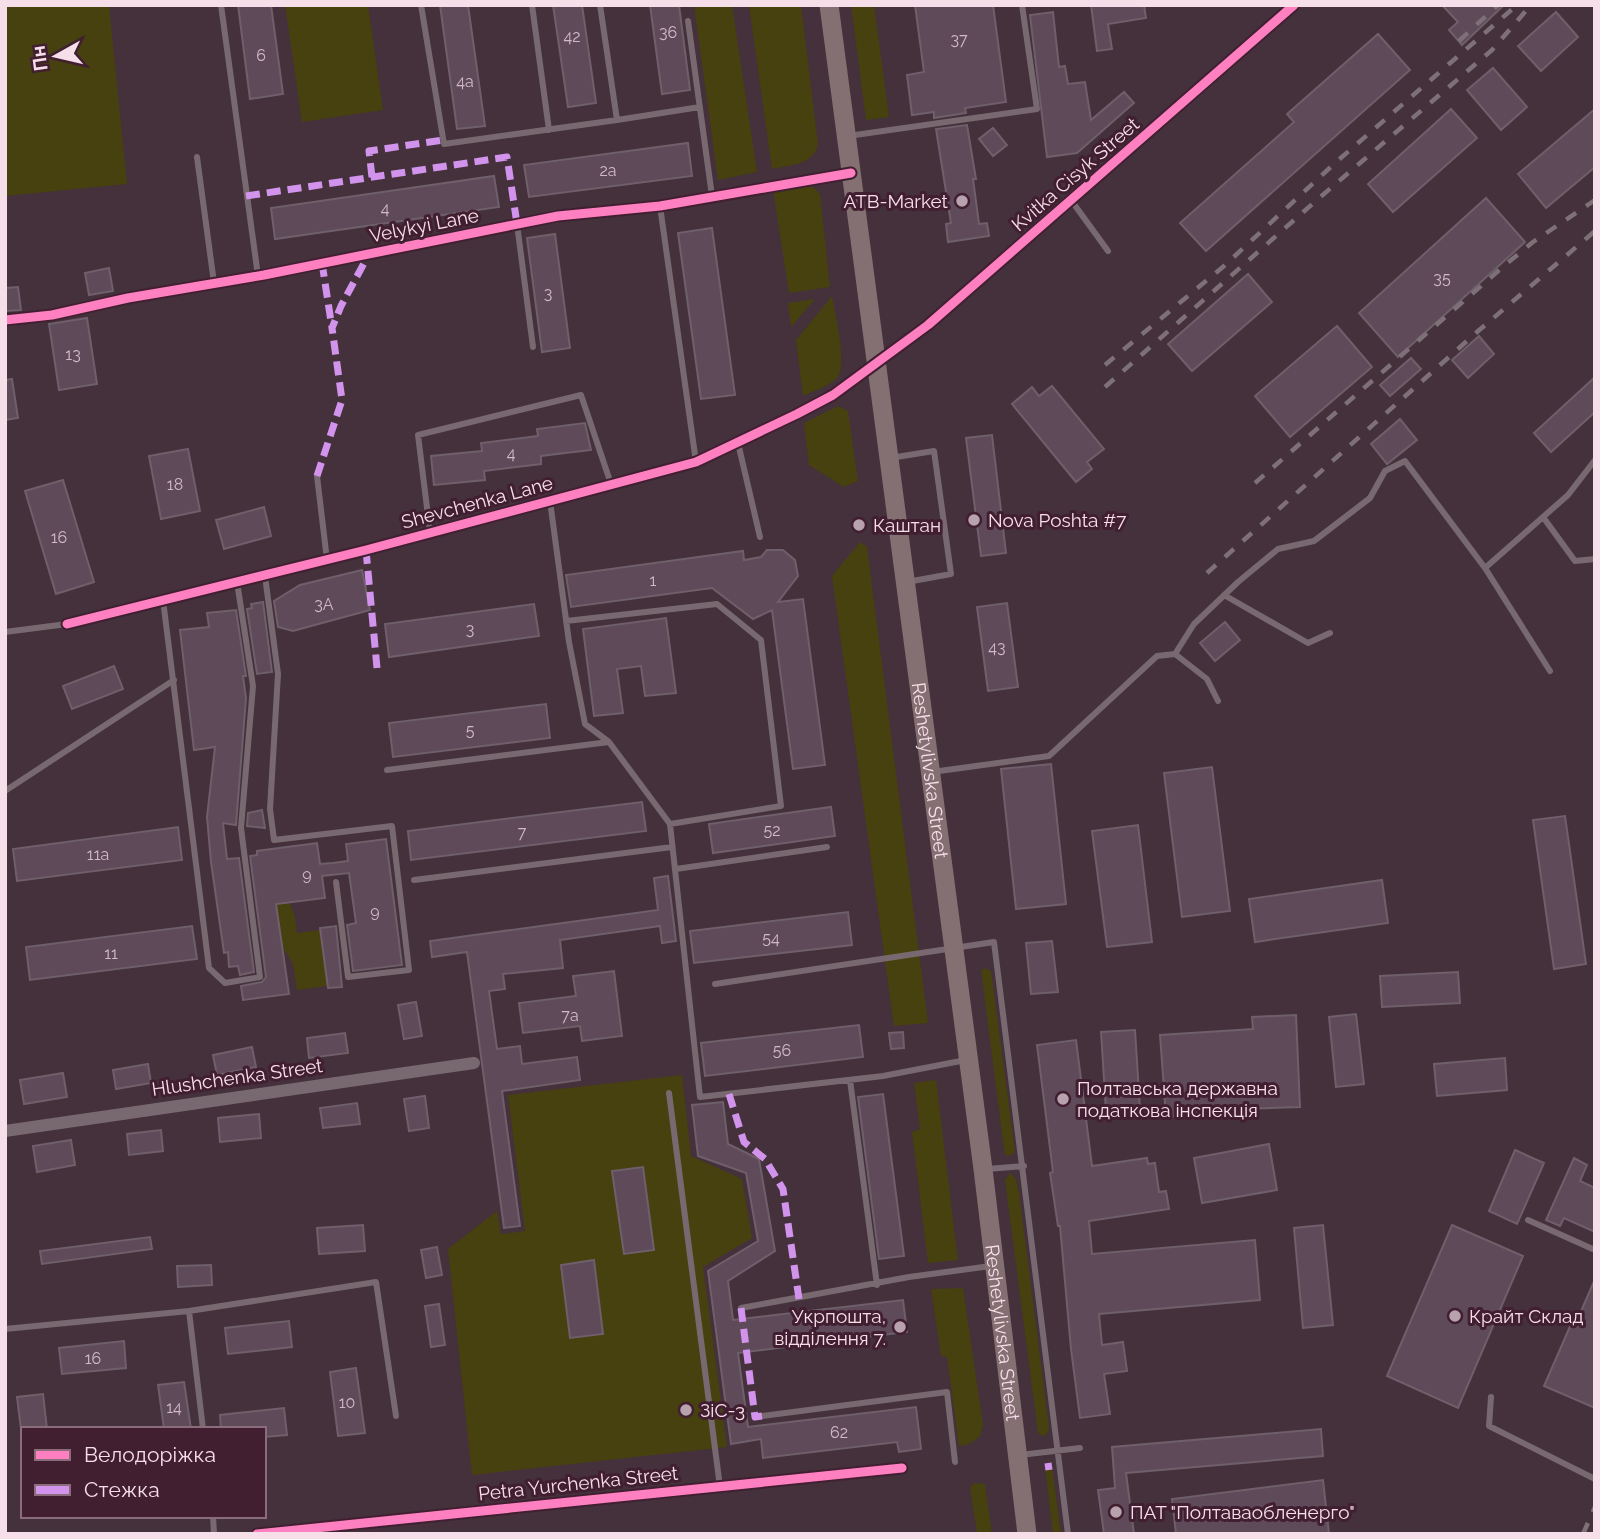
<svg xmlns="http://www.w3.org/2000/svg" width="1600" height="1539" viewBox="0 0 1600 1539" font-family="Raleway,sans-serif">
<style>
.green{fill:#46410f}
.building{fill:#5f4a5a;stroke:#6e5f6a;stroke-width:2}
.lines{fill:none;stroke-linecap:round;stroke-linejoin:round}
.service{stroke:#786870;stroke-width:6}
.minor{stroke:#786870;stroke-width:12}
.primary{stroke:#846f72;stroke-width:19}
.rail{stroke:#7e7077;stroke-width:4.5;stroke-dasharray:12 12;stroke-linecap:butt}
.quiet{stroke:#d193ec;stroke-width:7;stroke-dasharray:14 7;stroke-linecap:butt}
.cycleway-casing{stroke:#411f31;stroke-width:13}
.cycleway{stroke:#ff80c0;stroke-width:9}
.poi-dot{fill:#b8a2ad;stroke:#411f31;stroke-width:2.5}
.labels{text-anchor:middle;dominant-baseline:central;stroke-width:6;stroke-linejoin:round;paint-order:stroke}
.number-label{font-size:16px;fill:#d1bac6}
.street-label{font-size:19px;fill:#f7dfea;stroke:#411f31}
.poi-label{font-size:19px;fill:#f7dfea;stroke:#411f31;text-anchor:start}
</style>
<rect width="100%" height="100%" fill="#44313b"/>
<path class="green" d="M5,5H109L127,184L5,196Z
M285,5H368L383,110L302,122Z
M694,5H732L757,172L718,180Z
M749,5H801L818,144C814,165 790,165 772,169Z
M851,5H874L889,117L866,120Z
M805,184L813,187L820,194L830,287L789,293L773,190Z
M832,296C835,314 848,365 837,378C830,386 813,391 803,396L796,340Z
M815,299L791,327L788,303Z
M838,406L848,411L858,481L844,487L809,465L804,423Z
M860,542L867,547L928,1023L894,1026L832,576Z
M288,899L295,917L297,933L321,930L328,986L297,990L293,964L279,941L275,900Z
M985,968L991,971L1015,1152L1009,1156L1005,1155L1003,1141L981,970Z
M682,1075L691,1156L742,1179L752,1238L703,1267L727,1447L472,1475L448,1249L497,1211L501,1234L525,1231L508,1095Z
M936,1080L958,1260L928,1263L912,1132L920,1129L914,1083Z
M1010,1173L1016,1179L1019,1193L1049,1428L1047,1434L1043,1436L1038,1433L1005,1180Z
M963,1288L983,1425L980,1436L969,1444L959,1446L947,1357L941,1356L931,1289Z
M1050,1463L1052,1466L1061,1534H1053L1045,1467Z
M975,1483L985,1484L992,1534L977,1533L970,1487Z"/>
<path class="building" d="M238,5H271L283,94L250,99Z
M440,5H468L485,126L457,129Z
M553,5H582L596,103L568,107Z
M650,5H679L690,90L662,94Z
M915,5H993L1006,102L965,108L966,113L934,118V112L912,115L907,75L924,72Z
M1091,5H1144L1146,18L1108,24L1112,49L1097,51Z
M1442,5H1504L1462,45L1449,30L1458,22Z
M1053,12L1059,67L1065,66L1068,84L1085,82L1091,120L1124,92L1134,103L1077,153L1047,157L1030,15Z
M1556,12L1578,37L1541,71L1518,46Z
M1378,34L1410,70L1206,251L1180,223L1294,122L1287,114Z
M1493,68L1527,107L1501,130L1467,90Z
M1451,109L1477,138L1393,212L1368,184Z
M1595,109V167L1546,208L1518,174Z
M967,125L976,179H973L979,224L987,223L989,236L948,242L946,224L951,223L936,129Z
M993,128L1007,145L993,156L979,139Z
M688,143L692,176L529,197L524,165Z
M494,176L499,207L275,239L271,208Z
M1486,198L1525,242L1398,357L1359,313Z
M712,228L735,395L701,399L678,233Z
M555,234L570,348L542,352L527,238Z
M109,268L113,291L89,295L85,273Z
M1248,274L1272,302L1192,371L1168,344Z
M18,287L21,310L5,311V288Z
M87,318L97,384L59,390L49,324Z
M1337,326L1372,367L1290,437L1255,396Z
M1479,336L1494,354L1468,378L1452,360Z
M1411,358L1421,369L1390,396L1380,385Z
M1595,377V412L1551,452L1534,433Z
M12,379L18,418L5,420V380Z
M1052,386L1104,449L1087,462L1092,469L1076,482L1012,404L1032,387L1039,396Z
M1400,419L1417,440L1387,464L1371,444Z
M585,423L591,450L541,456V464L484,471L485,480L434,485L431,456L482,451L481,443L538,436L537,429Z
M992,435L1006,553L981,556L966,438Z
M188,449L200,511L161,519L149,456Z
M63,480L94,582L56,594L25,491Z
M264,507L271,536L224,549L216,520Z
M767,550H783L795,560L798,576L778,602L803,599L825,765L793,769L772,610L753,619L712,588L571,607L566,575L743,551L744,560L761,557Z
M362,570L370,610L293,631L278,627L274,601L300,585Z
M263,602L272,672L257,674L247,609L252,608L251,604Z
M1007,603L1018,687L988,691L977,607Z
M534,604L539,636L389,657L385,624Z
M236,610L246,676H243L246,698L236,825L223,823L227,859L239,858L254,972L240,975L238,966L229,967L228,952L224,953L211,862L207,817L215,747L194,750L180,630L209,627L207,613Z
M666,618L676,693L645,696L641,666L617,669L623,713L594,716L583,629Z
M1225,622L1240,640L1215,661L1200,643Z
M114,666L123,689L72,709L63,686Z
M546,704L550,738L393,757L389,723Z
M1051,764L1066,904L1016,909L1001,769Z
M1212,767L1230,911L1182,917L1164,773Z
M642,802L646,831L411,860L408,831Z
M831,807L835,836L713,853L709,824Z
M262,810L265,828L247,826L248,813Z
M1565,816L1586,964L1554,969L1533,820Z
M1138,825L1152,942L1107,947L1092,831Z
M178,827L182,860L17,881L13,849Z
M386,839L402,965L353,971L347,925L356,923L349,873L322,876L325,898L276,904L289,994L243,1000L241,986L262,982L266,977L250,856L257,855V851L317,843L320,864L333,863L348,861L346,844Z
M668,876L676,941L662,943L660,926L560,940L563,968L503,974L505,989L489,991L497,1049L520,1046L522,1064L577,1057L580,1080L502,1091L520,1226L504,1228L467,952L432,957L430,941L658,910L654,878Z
M1382,880L1388,923L1255,942L1249,899Z
M848,912L852,945L694,963L690,931Z
M192,926L197,959L30,980L26,947Z
M336,926L342,987L328,988L320,928Z
M1052,941L1058,992L1031,994L1026,943Z
M614,971L622,1036L582,1041L580,1026L523,1033L519,1003L576,996L573,976Z
M1458,972L1460,1003L1382,1007L1380,976Z
M416,1002L422,1036L404,1039L398,1005Z
M1356,1014L1364,1084L1336,1087L1329,1017Z
M1296,1015L1300,1107L1242,1109V1112L1166,1117L1160,1035L1253,1029L1252,1017Z
M859,1025L863,1057L705,1076L701,1043Z
M1135,1030L1140,1109L1106,1111L1101,1032Z
M903,1032L904,1048L891,1049L889,1033Z
M345,1033L348,1053L309,1058L307,1038Z
M1076,1040L1092,1166L1147,1158L1148,1164L1155,1163L1159,1192L1166,1191L1169,1209L1089,1221L1092,1254L1255,1240L1260,1300L1099,1314L1102,1345L1123,1342L1127,1371L1104,1374L1110,1414L1080,1418L1071,1349L1060,1226H1058L1050,1173L1053,1172L1037,1045Z
M252,1047L256,1067L217,1075L213,1055Z
M1505,1058L1507,1090L1437,1096L1434,1064Z
M148,1064L151,1083L116,1089L113,1070Z
M63,1073L67,1097L24,1104L20,1080Z
M883,1094L904,1256L879,1259L858,1097Z
M425,1096L429,1128L409,1131L404,1099Z
M723,1102L728,1144L759,1159L775,1251L728,1281L733,1320L903,1300L907,1332L738,1353L748,1427L916,1407L921,1449L899,1452L897,1442L763,1458L761,1439L731,1444L708,1271L758,1241L746,1173L698,1156L692,1105Z
M357,1103L360,1124L323,1128L320,1108Z
M259,1114L261,1138L220,1142L218,1118Z
M161,1130L163,1151L129,1155L127,1134Z
M71,1140L75,1165L37,1172L33,1146Z
M1269,1144L1277,1190L1202,1203L1194,1158Z
M1515,1150L1544,1163L1517,1224L1489,1211Z
M1574,1158L1587,1165L1580,1181L1595,1188V1232L1564,1218L1560,1226L1546,1220Z
M643,1167L654,1250L624,1254L612,1171Z
M363,1225L365,1251L319,1254L317,1228Z
M1323,1225L1333,1325L1303,1328L1294,1228Z
M1452,1225L1523,1256L1458,1408L1387,1376Z
M150,1237L152,1249L42,1264L40,1251Z
M437,1247L442,1275L426,1278L421,1250Z
M594,1260L603,1334L570,1338L561,1265Z
M211,1265L212,1285L178,1287L177,1266Z
M1595,1279V1408L1544,1386L1575,1315L1579,1316Z
M439,1304L445,1345L431,1347L425,1306Z
M289,1321L292,1347L228,1354L225,1328Z
M124,1341L126,1368L62,1374L59,1348Z
M356,1368L365,1433L338,1436L330,1372Z
M184,1382L191,1429H164L158,1385Z
M43,1394L47,1429H21L17,1397Z
M284,1408L287,1435L264,1437V1429H221L220,1415Z
M1321,1429L1323,1456L1126,1473L1134,1534H1104L1098,1490L1115,1488L1112,1447Z
M1323,1480L1329,1534H1176L1172,1499Z"/>
<g class="lines">
<path class="service" d="M221,5L258,276
M421,5L444,144L617,120L600,5
M532,5L549,130
M688,21L712,196
M617,120L700,107
M848,136L1037,109L1022,5
M197,157L214,283
M1071,200L1108,251
M660,206L696,462
M517,224L533,347
M738,443L760,537
M890,458L934,451L951,574L907,582
M317,476L327,560
M550,501L569,642L585,724L609,742L670,824L700,1097L883,1076L966,1060
M1543,517L1575,561L1595,559
M430,532L418,435L581,395L611,484
M1485,568L1550,671
M265,576L278,674L270,809L274,840L392,826L409,970L348,977L336,882
M1224,595L1308,643L1330,633
M163,600L209,968L225,983L260,977L241,828L253,686L237,582
M566,621L717,604L761,640L781,806L670,824
M5,632L67,624
M1175,654L1194,624L1238,582L1278,549L1314,541L1370,498L1385,471L1405,461L1485,568L1568,495L1595,460
M387,770L609,742
M932,772L1049,756L1157,656L1175,654L1207,679L1218,701
M5,791L174,680
M676,869L827,847
M414,880L672,847
M715,984L994,942L1068,1534
M850,1080L877,1285
M669,1093L720,1487
M987,1169L1024,1166
M1528,1220L1595,1250
M741,1308L909,1277L991,1266
M189,1311L376,1282L396,1416
M5,1329L189,1311L203,1429
M1491,1397L1489,1426L1595,1479
M762,1416L947,1392L955,1462
M1020,1455L1080,1448
M213,1516L214,1534"/>
<path class="minor" d="M5,320L52,315L128,298L264,275L558,216L660,206L851,173
M67,624L366,550L696,462L797,414L833,395L928,325L1294,5
M5,1131L474,1063
M257,1534L902,1468"/>
<path class="primary" id="s1" d="M829,5L983,1169L1027,1534"/>
<path class="rail" d="M1459,41L1498,5
M1105,365L1224,266L1335,163L1517,5
M1105,387L1318,199L1492,50L1531,5
M1255,483L1505,265L1533,242L1595,200
M1207,573L1477,332L1595,231
M1583,1534L1595,1507"/>
<path class="quiet" d="M372,177L369,151L443,140
M246,196L507,157L517,224
M322,263L332,328
M317,476L342,400L332,328L341,306L369,254
M366,550L377,668
M729,1094L744,1142L765,1159L783,1189L799,1299
M741,1308L755,1417L762,1416
M1045,1467L1052,1466"/>
<defs>
<path id="cycleway" d="M5,320L52,315L128,298L264,275L558,216L660,206L851,173
M67,624L366,550L696,462L797,414L833,395L928,325L1294,5
M257,1534L902,1468"/>
</defs>
<use href="#cycleway" class="cycleway-casing"/>
<use href="#cycleway" class="cycleway"/>
</g>
<g class="poi-dot">
<circle cx="962" cy="201" r="7"/>
<circle cx="974" cy="520" r="7"/>
<circle cx="859" cy="525" r="7"/>
<circle cx="1063" cy="1099" r="7"/>
<circle cx="1455" cy="1316" r="7"/>
<circle cx="900" cy="1327" r="7"/>
<circle cx="686" cy="1410" r="7"/>
<circle cx="1116" cy="1512" r="7"/>
</g>
<g class="labels">
<g class="number-label">
<text x="668" y="32">36</text>
<text x="572" y="36">42</text>
<text x="959" y="39">37</text>
<text x="261" y="55">6</text>
<text x="465" y="81">4а</text>
<text x="608" y="170">2а</text>
<text x="385" y="208">4</text>
<text x="1442" y="278">35</text>
<text x="548" y="293">3</text>
<text x="73" y="354">13</text>
<text x="511" y="453">4</text>
<text x="175" y="484">18</text>
<text x="59" y="537">16</text>
<text x="653" y="580">1</text>
<text x="324" y="604">3А</text>
<text x="470" y="629">3</text>
<text x="997" y="647">43</text>
<text x="470" y="730">5</text>
<text x="772" y="830">52</text>
<text x="522" y="832">7</text>
<text x="98" y="854">11а</text>
<text x="307" y="874">9</text>
<text x="375" y="911">9</text>
<text x="771" y="938">54</text>
<text x="111" y="953">11</text>
<text x="570" y="1015">7а</text>
<text x="782" y="1050">56</text>
<text x="93" y="1358">16</text>
<text x="347" y="1402">10</text>
<text x="174" y="1407">14</text>
<text x="839" y="1432">62</text>
</g>
<g class="street-label">
<text transform="translate(1075 174) rotate(-41)">Kvitka Cisyk Street</text>
<text transform="translate(424 225) rotate(-11)">Velykyi Lane</text>
<text transform="translate(477 502) rotate(-15)">Shevchenka Lane</text>
<text stroke="none"><textPath href="#s1" startOffset="772">Reshetylivska Street</textPath></text>
<text transform="translate(237 1077) rotate(-8)">Hlushchenka Street</text>
<text stroke="none"><textPath href="#s1" startOffset="1339">Reshetylivska Street</textPath></text>
<text transform="translate(578 1483) rotate(-6)">Petra Yurchenka Street</text>
</g>
<g class="poi-label">
<text x="948" y="201" text-anchor="end">ATB-Market</text>
<text x="988" y="520">Nova Poshta #7</text>
<text x="873" y="525">Каштан</text>
<text x="1077" y="1088">Полтавська державна<tspan x="1077" dy="22">податкова інспекція</tspan></text>
<text x="886" y="1316" text-anchor="end">Укрпошта,<tspan x="886" dy="22">відділення 7.</tspan></text>
<text x="1469" y="1316">Крайт Склад</text>
<text x="700" y="1410">ЗіС-3</text>
<text x="1130" y="1512">ПАТ "Полтаваобленерго"</text>
</g>
</g>
<rect width="1600" height="1539" fill="none" stroke="#f7dfea" stroke-width="14"/>
<rect x="21" y="1427" width="245" height="91" fill="#411f31" stroke="#8a6c7b" stroke-width="2"/>
<rect x="35" y="1450" width="35" height="10" fill="#ff80c0" stroke="#8a6c7b" stroke-width="2"/>
<text x="84" y="1462" font-size="21" fill="#f7dfea">Велодоріжка</text>
<rect x="35" y="1485" width="35" height="10" fill="#d193ec" stroke="#8a6c7b" stroke-width="2"/>
<text x="84" y="1497" font-size="21" fill="#f7dfea">Стежка</text>
<g transform="translate(56 56) rotate(262)" stroke="#411f31" stroke-width="5" paint-order="stroke">
<path d="M0-5L12 26L0 18L-12 26Z" fill="#f7dfea"/>
<text y="-10" font-size="19" font-weight="bold" text-anchor="middle" fill="#f7dfea">Пн</text>
</g>
</svg>
